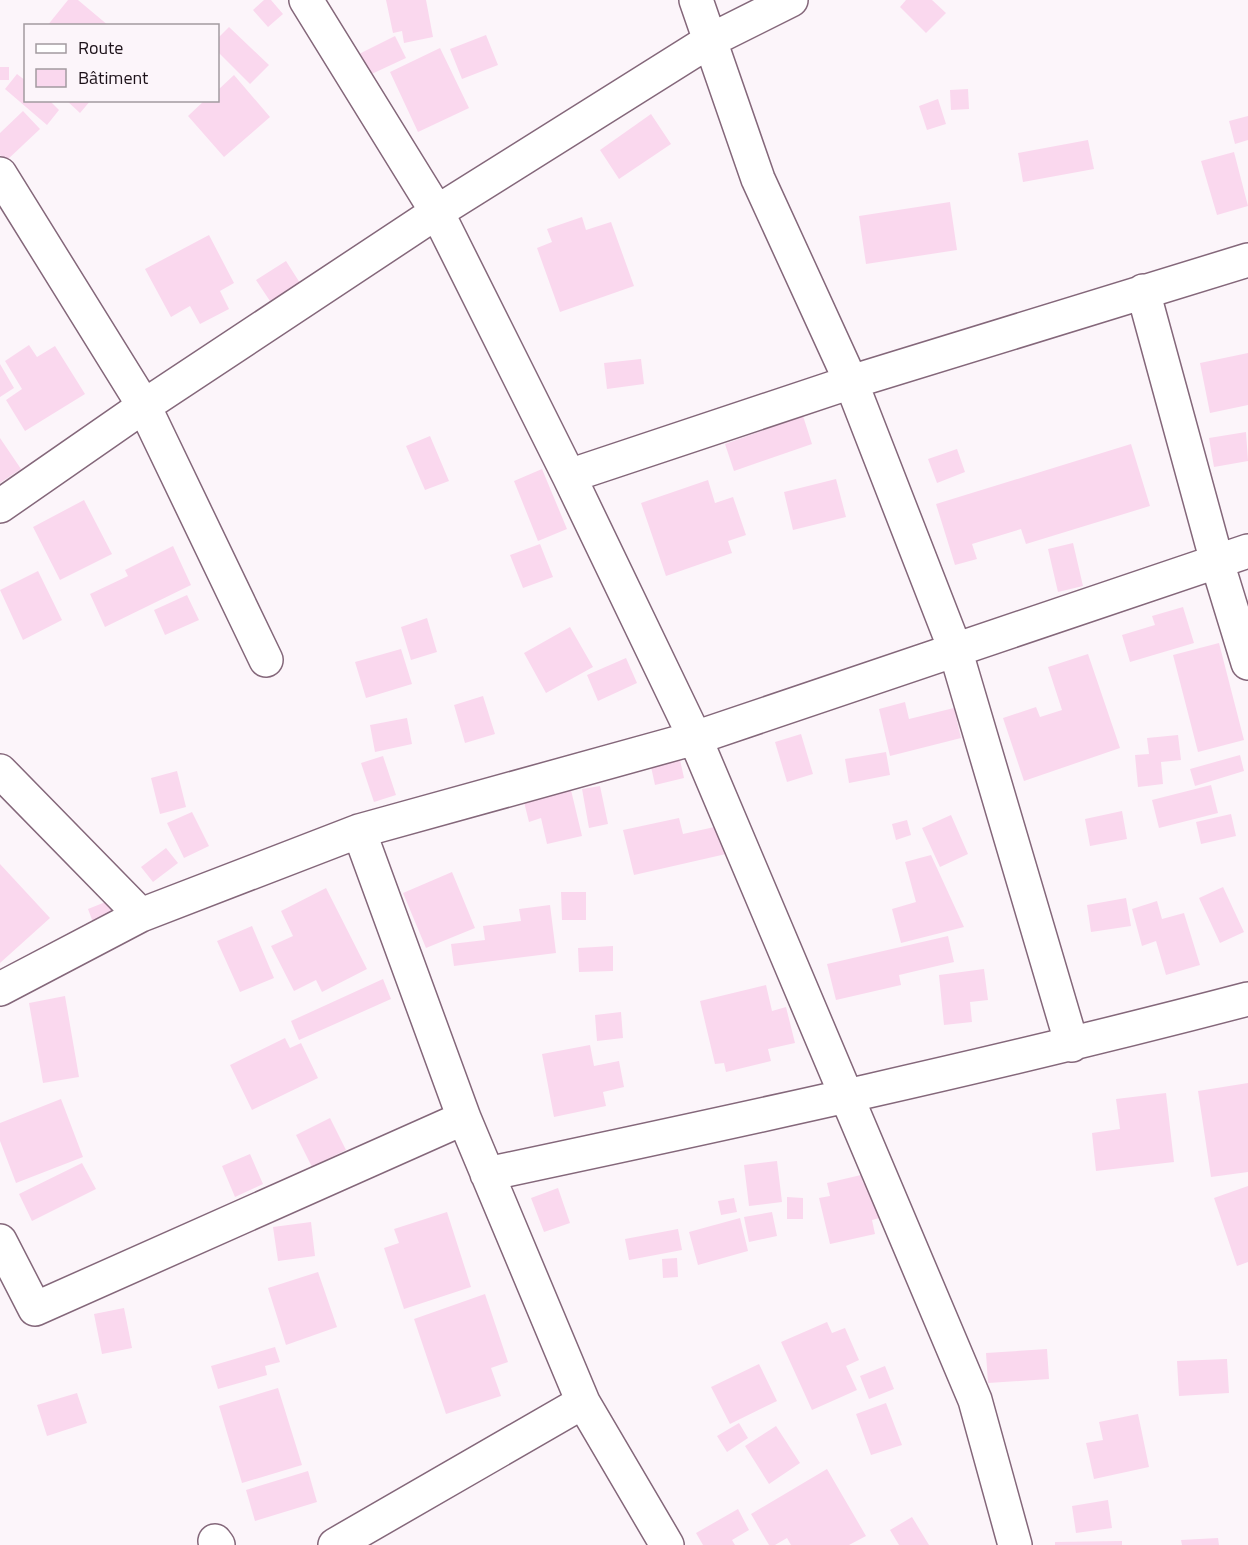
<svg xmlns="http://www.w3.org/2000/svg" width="1248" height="1545" viewBox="0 0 1248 1545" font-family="'Titillium Web',sans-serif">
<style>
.building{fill:#fad8ee}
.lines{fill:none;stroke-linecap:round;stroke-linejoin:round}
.minor-casing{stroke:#84677a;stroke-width:36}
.minor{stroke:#fff;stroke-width:33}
</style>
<rect width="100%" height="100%" fill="#fcf5fa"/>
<path class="building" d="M68,0H78L109,26H47Z
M264,0H271L283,14L268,27L253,10Z
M386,0H426L433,37L404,43L402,31L393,33Z
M906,0H932L946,13L926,33L900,7Z
M229,27L269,65L250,84L218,52V38Z
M486,35L498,65L462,79L450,49Z
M395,36L406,58L363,78L353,57Z
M440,48L469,108L418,132L390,72Z
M0,67H9V80H0Z
M17,74L26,81V100H49L59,110L47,125L5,89Z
M234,75L270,117L224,157L188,116L205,100H218V90Z
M968,89L969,109L951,110L950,90Z
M938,99L946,124L927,130L919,106Z
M66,100H91L80,113Z
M23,111L40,129L6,161L0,155V133Z
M651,114L671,144L619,179L600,150Z
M1248,116V140L1235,144L1229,121Z
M1088,140L1094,169L1023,182L1018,153Z
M1234,152L1248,206L1217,215L1201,161Z
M950,202L957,250L866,264L859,216Z
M582,217L586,230L611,222L634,286L560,312L537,248L552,242L547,229Z
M209,235L234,283L220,291L229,309L200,324L190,306L171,317L145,269Z
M286,261L300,283L270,301L256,280Z
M29,345L37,357L55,346L85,394L25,431L6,400L22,389L5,361Z
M1248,353V405L1210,413L1200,363Z
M641,359L644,384L607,389L604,363Z
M0,364L14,388L0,397Z
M803,416L812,444L734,471L725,444Z
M1246,432L1248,461L1214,467L1209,438Z
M430,436L449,481L425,490L406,446Z
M0,438L21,469L0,483Z
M1131,444L1150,506L1026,544L1021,529L972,544L977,559L955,565L936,504Z
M957,449L965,472L937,483L928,459Z
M542,469L567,529L538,541L514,481Z
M836,479L846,517L793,530L784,492Z
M708,480L715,503L733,497L746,535L728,541L732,553L666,576L641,503Z
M84,500L112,554L60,580L33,527Z
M1073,543L1083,586L1058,592L1048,549Z
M540,544L553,577L523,588L510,555Z
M173,546L191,585L105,627L90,594L128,576L125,570Z
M38,571L62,620L23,640L0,590Z
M187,595L199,620L165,635L154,610Z
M1183,607L1194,643L1130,662L1122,635L1155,625L1152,616Z
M427,618L437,652L411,660L401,627Z
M570,627L593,667L546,693L524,653Z
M1219,643L1244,740L1198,752L1173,655Z
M401,649L412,684L366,698L355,662Z
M1088,654L1120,748L1024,781L1003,718L1036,707L1040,717L1062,710L1048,667Z
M626,658L637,683L598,701L587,675Z
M483,696L495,734L465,743L454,705Z
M905,702L909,719L954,708L961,738L890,756L879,709Z
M407,718L412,744L375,752L370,725Z
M801,734L813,774L787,782L775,742Z
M1178,735L1181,760L1161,762L1163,784L1138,787L1135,755L1149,754L1147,738Z
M677,746L684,778L655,785L648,753Z
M886,752L890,775L849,783L845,759Z
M1240,755L1244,771L1195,786L1190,769Z
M383,756L396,795L374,802L361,763Z
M177,771L186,807L160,814L151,778Z
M1211,785L1218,813L1159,828L1152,800Z
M570,786L582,836L547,844L541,818L529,822L523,798Z
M600,786L608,824L589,828L582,789Z
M1122,811L1127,839L1090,846L1085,819Z
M192,812L209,846L184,858L167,823Z
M1231,814L1236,836L1201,844L1196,822Z
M951,815L968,854L940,867L922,828Z
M679,818L683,834L719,826L726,854L634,875L623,830Z
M907,820L911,835L896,840L892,824Z
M166,848L178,863L153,882L141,867Z
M931,855L964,927L901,943L892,909L916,902L905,862Z
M0,864L50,918L0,963Z
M452,872L475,928L426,948L403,893Z
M1223,887L1244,932L1220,943L1199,898Z
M326,888L367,969L322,992L316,980L294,991L271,946L293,936L281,911Z
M561,892H586V920H562Z
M1126,898L1131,926L1091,932L1087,905Z
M113,899L122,923L97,933L88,909Z
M1157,901L1162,919L1184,913L1200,965L1166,975L1156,941L1142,946L1132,909Z
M550,905L556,953L454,966L451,944L485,940L483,926L521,921L519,909Z
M252,926L274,978L240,992L217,941Z
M948,936L954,962L899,975L901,985L836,1000L827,964Z
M613,946V971L579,972L578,948Z
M984,969L988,1000L970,1002L972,1022L944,1025L939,975Z
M383,979L391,999L299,1040L291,1021Z
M766,985L772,1011L786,1007L795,1043L768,1049L771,1061L726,1072L724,1063L715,1064L700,1001Z
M65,996L79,1077L43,1083L29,1003Z
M621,1012L623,1038L597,1041L595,1015Z
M285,1038L290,1048L301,1043L318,1078L252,1110L230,1065Z
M590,1045L594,1066L619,1061L624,1087L603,1092L606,1106L554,1117L542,1054Z
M1248,1083V1172L1211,1177L1198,1091Z
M1166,1093L1174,1162L1096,1171L1092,1133L1120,1129L1116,1099Z
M61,1099L83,1157L16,1183L0,1141V1123Z
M330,1118L346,1150L312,1167L296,1135Z
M250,1154L263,1184L235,1197L222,1166Z
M777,1161L782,1202L749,1206L744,1165Z
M82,1163L96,1189L32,1221L19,1194Z
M861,1175L863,1183L874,1180L883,1217L872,1220L875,1234L830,1244L819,1198L830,1196L827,1183Z
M1248,1186V1262L1237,1266L1214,1198Z
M558,1188L570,1223L544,1232L531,1198Z
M787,1197L803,1198V1219H787Z
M734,1198L737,1212L721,1215L718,1201Z
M447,1212L471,1287L404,1309L384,1248L399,1243L394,1229Z
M772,1212L777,1236L749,1242L744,1217Z
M740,1218L748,1251L698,1265L689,1232Z
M311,1222L315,1256L278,1261L273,1227Z
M678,1229L682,1250L629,1260L625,1239Z
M677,1258L678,1277L663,1278L662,1259Z
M318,1272L337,1327L286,1345L268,1288Z
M485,1294L508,1362L491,1368L501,1396L446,1414L414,1319Z
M124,1308L132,1348L102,1354L94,1314Z
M827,1322L832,1333L845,1328L859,1360L846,1366L857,1390L812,1410L781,1342Z
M275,1347L280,1362L265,1366L267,1375L218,1389L211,1366Z
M1047,1349L1049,1379L988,1383L986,1353Z
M1227,1359L1229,1393L1179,1396L1177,1361Z
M759,1364L777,1401L730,1424L711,1387Z
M885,1366L894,1389L869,1399L860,1376Z
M278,1388L302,1465L242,1483L219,1406Z
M77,1393L87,1423L47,1436L37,1405Z
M886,1403L902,1445L871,1455L856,1414Z
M1138,1414L1149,1467L1094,1479L1086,1443L1103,1440L1099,1422Z
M739,1423L748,1438L727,1452L717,1436Z
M776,1426L800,1463L769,1484L745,1446Z
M827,1469L866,1536L849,1545H791L787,1538L775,1545H769L751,1514Z
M308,1471L317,1502L255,1521L246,1490Z
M1108,1500L1112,1528L1076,1533L1072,1506Z
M738,1509L749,1530L732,1540L735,1545H703L696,1533Z
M912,1517L929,1545H899L890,1530Z
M1218,1538L1219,1545H1182L1181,1540Z
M1122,1541V1545H1055V1542Z"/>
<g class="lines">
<defs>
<path id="minor" d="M306,0L437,212L569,476L695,738L975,1400L1015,1545
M696,0L758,179L851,382L955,649L1072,1045
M0,174L144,406L266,660
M1143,291L1217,562L1248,663
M569,476L851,382L1248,260
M0,506L144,406L437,212L711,40L791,0
M0,771L141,915
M359,831L464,1118L583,1402L667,1545
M0,989L141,915L359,831L695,738L1248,551
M487,1174C742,1120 996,1065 1248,999
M0,1241L35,1309L464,1118
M215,1541L218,1545
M335,1545L583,1402"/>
</defs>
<use href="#minor" class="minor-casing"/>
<use href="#minor" class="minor"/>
</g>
<rect x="24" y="24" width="195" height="78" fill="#fcf5fa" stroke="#a29aa0" stroke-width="1.5"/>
<rect x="36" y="44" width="30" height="9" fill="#ffffff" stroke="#a29aa0" stroke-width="1.5"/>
<text x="78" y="54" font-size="18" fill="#1c1119">Route</text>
<rect x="36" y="69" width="30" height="18" fill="#fad8ee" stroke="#a29aa0" stroke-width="1.5"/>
<text x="78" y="84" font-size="18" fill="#1c1119">Bâtiment</text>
</svg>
